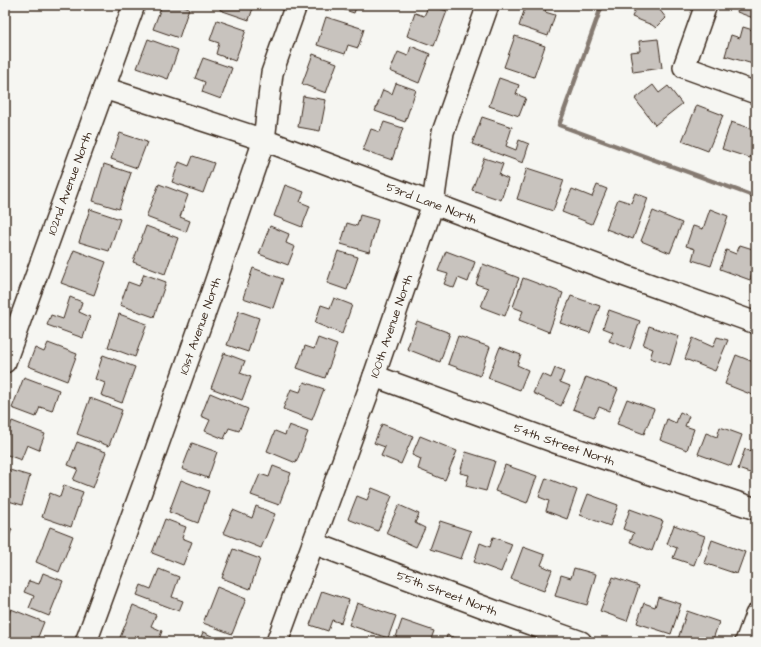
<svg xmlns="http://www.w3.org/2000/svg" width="761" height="647" viewBox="0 0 761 647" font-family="'Architects Daughter',sans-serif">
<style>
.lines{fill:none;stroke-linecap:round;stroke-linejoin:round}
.stream{stroke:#857a71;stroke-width:4.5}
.building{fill:#c8c3be;stroke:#3b2a1e}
.minor-casing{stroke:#3b2a1e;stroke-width:24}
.minor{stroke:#f6f6f2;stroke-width:21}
.labels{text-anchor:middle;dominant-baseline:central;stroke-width:3;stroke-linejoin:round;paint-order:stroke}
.street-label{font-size:12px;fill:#3b2a1e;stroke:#f6f6f2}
</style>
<rect width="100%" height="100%" fill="#f6f6f2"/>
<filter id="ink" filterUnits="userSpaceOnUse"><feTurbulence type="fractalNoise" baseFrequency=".025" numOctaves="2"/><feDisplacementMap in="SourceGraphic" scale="8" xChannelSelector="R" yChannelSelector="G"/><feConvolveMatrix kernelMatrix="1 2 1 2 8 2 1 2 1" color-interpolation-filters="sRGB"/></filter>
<g filter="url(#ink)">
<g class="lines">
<path class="stream" d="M602,5L559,125L756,197"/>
</g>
<path class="building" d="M162,5H182L189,8L179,38L153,29Z
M221,5H254L249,20L220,10Z
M330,5H357L354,13Z
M429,5L447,11L434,46L407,36L415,13L424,16Z
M526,5H547L545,12L555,15L548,36L519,26Z
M637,5H660L659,9L666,18L656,28L652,25L632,17Z
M740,5H756V19L737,12Z
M326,17L364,29L358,48L348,45L345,54L317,45Z
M217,20L246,30L235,61L216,54L219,43L210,40Z
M743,27L756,31V53L753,64L725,56L731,35L740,38Z
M515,36L545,46L534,77L504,67Z
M148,39L178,50L168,79L137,68Z
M658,39L662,68L633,72L630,52L640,51L639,41Z
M411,46L430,54L419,83L390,71L398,52L408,56Z
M313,54L337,63L326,93L302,84Z
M203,58L232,68L221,99L202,92L205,82L195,78Z
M499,78L519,85L516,94L526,98L519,116L489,106Z
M396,83L416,90L405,122L375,111L383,90L392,94Z
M653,85L659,93L668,86L682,104L655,125L635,99Z
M303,96L326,100L320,131L298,127Z
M697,105L723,115L708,151L682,141Z
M482,117L512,127L506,146L516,150L519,140L529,144L523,163L472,144Z
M384,122L403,128L392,160L363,150L371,129L380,132Z
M731,122L756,130V140L750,158L722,149Z
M120,133L147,142L137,168L111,159Z
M193,156L214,163L203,193L172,182L179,162L189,166Z
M484,158L503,164L499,175L508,179L501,200L472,190Z
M104,164L131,173L119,209L93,201Z
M527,168L564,180L553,211L517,199Z
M159,184L188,195L180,217L190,221L186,232L146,217Z
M285,185L304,192L300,202L310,206L302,227L274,216Z
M597,185L607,189L592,224L562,212L572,189L592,197Z
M635,193L648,198L633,239L606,229L618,199L631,203Z
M90,209L120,219L109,251L79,242Z
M710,209L728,216L711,266L692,260L695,249L686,246L693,226L703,229Z
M653,211L682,223L670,253L641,241Z
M360,215L378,220L369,252L341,244L347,223L357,226Z
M146,226L178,238L165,274L133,262Z
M270,226L289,234L286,243L295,247L288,265L259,254Z
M740,245L756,250V262L750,280L720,269L726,250L736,254Z
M74,250L106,262L94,295L61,283Z
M338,251L358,257L347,290L327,283Z
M446,251L475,262L468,282L458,278L454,288L444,284L448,274L438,271Z
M483,264L519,278L505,316L481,307L488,288L476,284Z
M253,268L283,279L273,308L243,298Z
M144,274L166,282L154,317L120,305L128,282L139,286Z
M523,278L563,293L549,332L519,320L523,311L513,307Z
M571,296L600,306L590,333L560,323Z
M70,297L82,302L79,312L90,317L83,338L47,325L51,315L63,319Z
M334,298L352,305L342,334L315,323L321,305L330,308Z
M609,310L640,321L630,349L609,341L613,332L603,328Z
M239,311L259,318L248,352L227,345Z
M119,314L147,324L135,357L108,347Z
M417,321L450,333L440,362L407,349Z
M649,326L679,336L670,365L650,358L653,349L643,345Z
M458,336L490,347L480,376L448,364Z
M717,337L728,340L715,371L685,359L693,338L713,347Z
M318,338L337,345L325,378L297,368L305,346L314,349Z
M48,343L77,354L67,381L28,366L35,348L44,352Z
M500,347L521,355L517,365L528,370L520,390L488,378Z
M224,353L245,361L240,373L251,377L242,400L211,388Z
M103,355L135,367L122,403L101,395L105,383L95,379Z
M736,355L756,363V392L755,396L725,384Z
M555,368L564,372L560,382L570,386L561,406L533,393L542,374L551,378Z
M24,377L59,390L52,411L40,407L36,417L12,408Z
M586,377L618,389L609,411L599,407L594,417L573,409Z
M304,382L324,389L312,420L283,409L291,389L300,392Z
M210,393L248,409L239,431L229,428L224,439L205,431L210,420L201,416Z
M90,398L122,410L109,446L77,434Z
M627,399L654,409L644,434L617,424Z
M680,412L689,416L685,426L694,429L687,450L660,440L667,419L676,423Z
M12,421L45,434L39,450L27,445L21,460L5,454V442Z
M382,424L413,436L401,464L381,456L385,447L374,443Z
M289,425L308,432L296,463L267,451L275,431L285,435Z
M720,427L742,435L731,466L698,454L706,433L717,437Z
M420,436L457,451L445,480L418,469L421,459L412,455Z
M77,442L106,452L93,488L73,480L78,469L68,465Z
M192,443L217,452L208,478L182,469Z
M745,449L756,454V475L738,469Z
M466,452L495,461L486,491L466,486L469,475L460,473Z
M505,465L537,476L527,503L495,491Z
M273,466L291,473L279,505L251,495L260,474L269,477Z
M6,469L30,476L22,505L5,500Z
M546,478L577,490L567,519L546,511L549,501L539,497Z
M181,480L209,491L198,523L169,512Z
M64,485L83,492L71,527L42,517L50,493L60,497Z
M372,488L392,496L378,531L348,519L357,496L367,500Z
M588,494L618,505L610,526L580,515Z
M399,505L419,514L415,523L425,528L416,547L386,533Z
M256,506L275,514L261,548L223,533L233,510L252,518Z
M630,509L663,521L652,551L630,542L634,533L623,529Z
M165,519L186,527L182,538L192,542L183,565L152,553Z
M440,521L471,531L461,559L430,549Z
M674,525L705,536L694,565L673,558L677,548L667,544Z
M5,526L12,529L5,546Z
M50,527L73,536L59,572L36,562Z
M493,537L512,544L501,572L474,562L480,543L490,547Z
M712,540L745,552L737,574L704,563Z
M523,547L545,555L541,565L552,570L544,591L511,579Z
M233,549L260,559L250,589L222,578Z
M574,568L596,574L587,605L555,596L561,575L571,578Z
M159,569L179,577L172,597L183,601L179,611L137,595L141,585L151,589Z
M43,573L63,581L49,616L29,608L34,596L24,592L29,581L39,584Z
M613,577L639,586L627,621L600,611Z
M217,587L246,599L232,634L203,623Z
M322,591L349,600L341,623L332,620L328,631L310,625Z
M658,597L681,604L671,634L637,623L644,603L655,607Z
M357,603L396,616L388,638L349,625Z
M133,605L156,615L151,626L162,631L158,642H125L119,640Z
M11,609L44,622L36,642H5V625Z
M687,611L719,622L712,642H687L678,639Z
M402,620L434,631L430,642H402L395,640Z
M203,632L225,642H199Z
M447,635L468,642H445Z"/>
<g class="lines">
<defs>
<g id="minor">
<path d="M706,5L684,67L756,93"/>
<path id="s1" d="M104,88L264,140L623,275L756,323"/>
<path id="s2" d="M5,362L134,5"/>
<path id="s3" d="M374,376L555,442L756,509"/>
<path id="s4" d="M313,543L497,612L581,642"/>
<path id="s5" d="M86,642L151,464L211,295L264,140L272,73L296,5"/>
<path id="s6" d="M277,642L374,376L433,204L443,132L488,5"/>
<path d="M746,642L756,615"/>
</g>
</defs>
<use href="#minor" class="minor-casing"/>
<use href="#minor" class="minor"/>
</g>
</g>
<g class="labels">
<g class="street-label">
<text stroke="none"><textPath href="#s2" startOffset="190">102nd Avenue North</textPath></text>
<text stroke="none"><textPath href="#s1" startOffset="347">53rd Lane North</textPath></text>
<text stroke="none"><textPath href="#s5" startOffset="336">101st Avenue North</textPath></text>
<text stroke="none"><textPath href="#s6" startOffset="336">100th Avenue North</textPath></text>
<text stroke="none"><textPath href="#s3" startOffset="202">54th Street North</textPath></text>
<text stroke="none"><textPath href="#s4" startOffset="143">55th Street North</textPath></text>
</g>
</g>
<rect width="761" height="647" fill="none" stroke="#f6f6f2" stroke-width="20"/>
<rect x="10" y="10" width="741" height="627" fill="none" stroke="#3b2a1e" stroke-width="1.5" filter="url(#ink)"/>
</svg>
